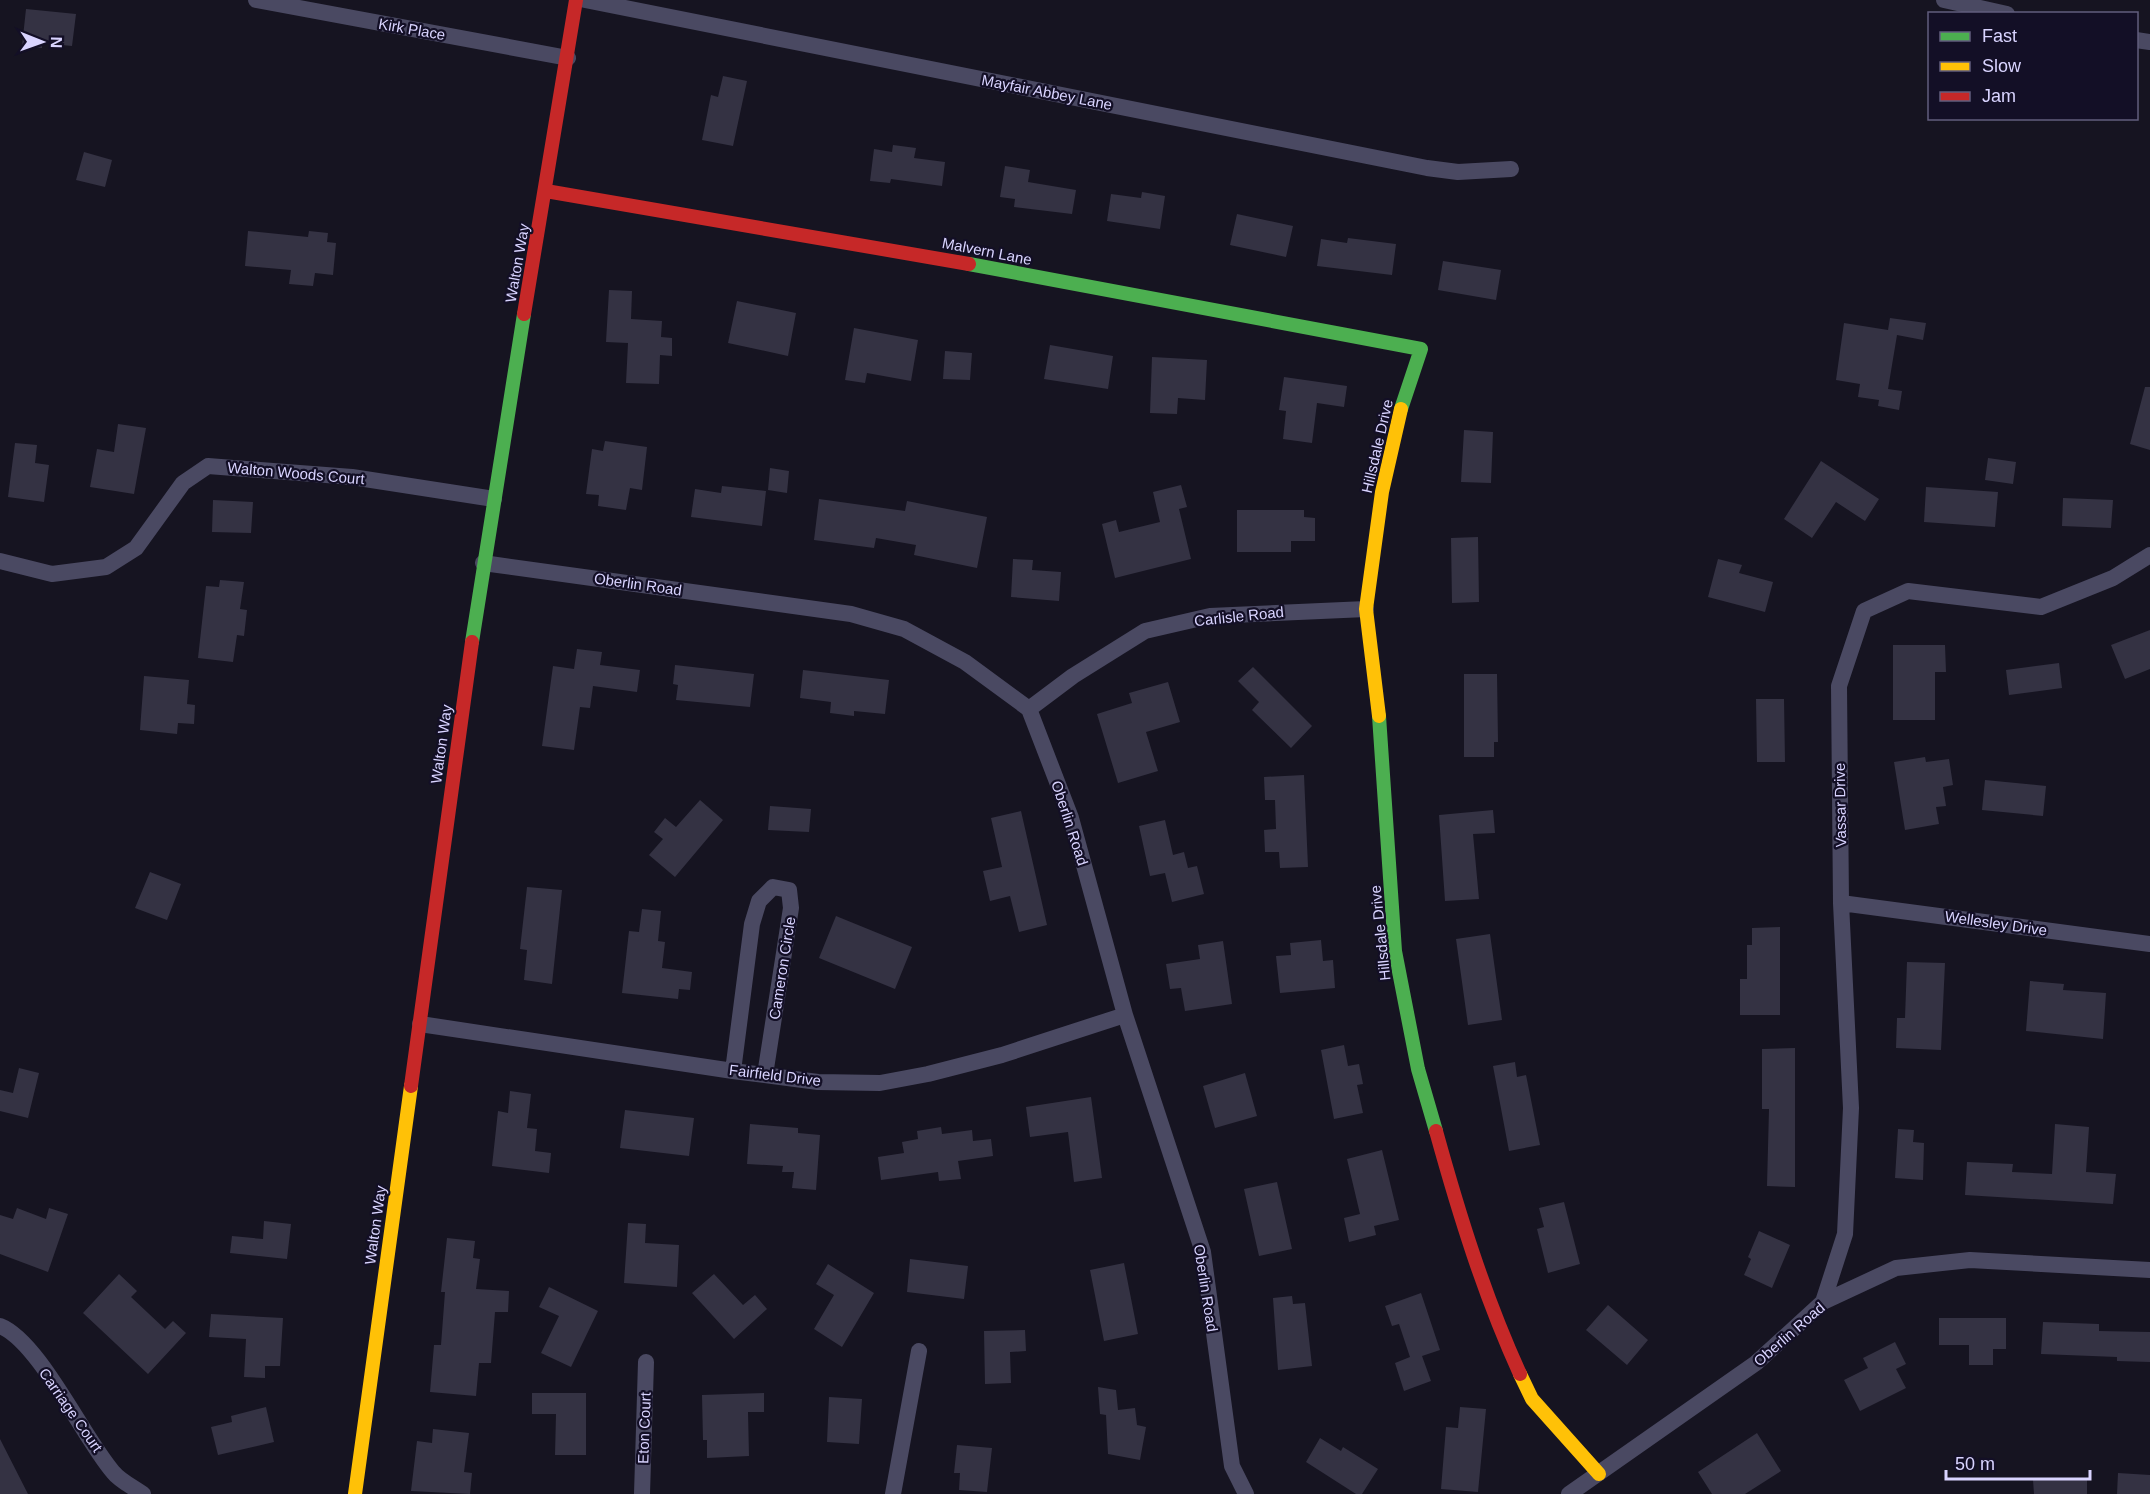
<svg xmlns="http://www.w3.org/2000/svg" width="2150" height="1494" viewBox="0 0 2150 1494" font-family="Helvetica,sans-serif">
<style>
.building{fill:#343243}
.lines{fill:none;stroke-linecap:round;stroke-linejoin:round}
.street{stroke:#4a4962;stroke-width:16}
.fast{stroke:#4caf50;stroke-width:14}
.slow{stroke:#ffc107;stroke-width:14}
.jam{stroke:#c62828;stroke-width:14}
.labels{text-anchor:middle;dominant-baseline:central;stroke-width:4.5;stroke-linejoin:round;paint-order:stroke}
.street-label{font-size:15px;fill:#d9d4ff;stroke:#130f26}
</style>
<rect width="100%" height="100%" fill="#161421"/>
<path class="building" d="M26,9L76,14L72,46L42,43V48L22,46Z
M723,76L747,81L733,146L702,140L711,95L718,97Z
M893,145L916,148L914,158L945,162L942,186L891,179L890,183L870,181L874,149L892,152Z
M84,152L112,160L105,187L76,180Z
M1005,166L1030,170L1028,182L1076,190L1072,214L1014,207L1015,199L1000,197Z
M1142,192L1165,196L1160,229L1107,221L1111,194L1141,198Z
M1237,214L1293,226L1286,257L1230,245Z
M248,231L308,237L309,231L328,233L327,242L336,243L333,275L315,273L313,286L289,284L291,270L245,266Z
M1348,238L1396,244L1392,275L1317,266L1321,239L1347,243Z
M1443,261L1501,270L1496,300L1438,290Z
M609,290L632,291L631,319L662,321L661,337L672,338V356L660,355L659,384L626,383L628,343L606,342Z
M737,301L796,313L788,356L728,343Z
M1890,318L1926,323L1923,340L1897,335L1888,389L1902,391L1899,410L1878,406L1879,400L1858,397L1860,384L1836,380L1844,323L1888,330Z
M854,328L918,340L911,381L867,373L865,383L845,380Z
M1050,345L1113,356L1108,389L1044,379Z
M945,351L972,353L970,380L943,379Z
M1152,357L1207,360L1205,400L1178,398L1177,414L1150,413Z
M1284,377L1347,386L1344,407L1317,403L1312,443L1283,439L1286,411L1279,410Z
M2145,387H2150V450L2130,444Z
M118,424L146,428L134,494L90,487L97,449L114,452Z
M1464,430L1493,432L1491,483L1461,482Z
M605,441L647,447L642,490L630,488L626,510L598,506L599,495L586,494L592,449L603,451Z
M15,443L37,445L35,463L49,465L44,502L8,497Z
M1988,458L2016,462L2013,484L1985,480Z
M1821,461L1879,499L1865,521L1836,502L1812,538L1784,519Z
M770,468L789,471L787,493L768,490Z
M1181,485L1187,507L1179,509L1191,559L1115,578L1102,524L1116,520L1119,532L1160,522L1153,492Z
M722,486L766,491L762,526L691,517L695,489L721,493Z
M1926,487L1998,492L1995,527L1924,522Z
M2063,498L2113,500L2111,528L2062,526Z
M819,499L905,511L907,501L987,517L977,568L914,555L916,545L876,538L874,548L814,540Z
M213,500L253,502L251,533L212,532Z
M1237,510H1304V517L1315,518V541H1291V552H1237Z
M1478,537L1479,602L1452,603L1451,538Z
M1013,559L1033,560L1032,570L1061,572L1059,601L1011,597Z
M1718,559L1742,565L1739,573L1773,582L1765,612L1708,597Z
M220,580L244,582L240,609L247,610L244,636L237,635L233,662L198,658L206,586L219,587Z
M2150,630V669L2125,679L2111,645Z
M1893,645H1945L1946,672H1935V720H1893Z
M577,649L602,652L600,665L640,670L637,692L593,686L590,708L580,707L574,750L542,746L553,666L574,669Z
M2059,663L2062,688L2009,695L2006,670Z
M675,665L754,674L750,707L676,700L678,685L673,684Z
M1253,667L1312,726L1291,748L1252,710L1259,702L1238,681Z
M803,670L889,680L885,714L854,711V716L830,713L831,702L800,698Z
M1464,674H1497L1498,742H1494V757H1464Z
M144,676L189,680L187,704L195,705L194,724L178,723L177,734L140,730Z
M1168,682L1180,722L1146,732L1158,771L1118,783L1097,714L1132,703L1129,693Z
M1756,699H1784L1785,762H1757Z
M1925,757L1926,762L1949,759L1953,785L1943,787L1946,806L1936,807L1939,824L1905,830L1894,762Z
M1304,775L1308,867L1280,868L1279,852H1265L1264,830L1276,829L1275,800H1265L1264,777Z
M1985,780L2046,786L2043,816L1982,810Z
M700,800L723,820L675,877L649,855L663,839L654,832L665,818L676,827Z
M770,806L811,809L809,832L768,830Z
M1493,810L1495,833L1473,834L1479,899L1445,901L1439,815Z
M1021,811L1047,925L1019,932L1010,896L990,901L983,871L1002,867L991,818Z
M1165,820L1173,855L1184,852L1188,868L1197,866L1204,894L1172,902L1165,873L1150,876L1139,826Z
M150,872L181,884L167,920L135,908Z
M527,887L562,890L552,984L524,980L527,950L520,949Z
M642,909L661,911L658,941L665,942L662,968L692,972L690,990L679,989L678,999L622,993L629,931L639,932Z
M836,916L912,947L895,989L819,958Z
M1780,927V1015H1740V979H1747V945H1752V928Z
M1490,934L1502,1020L1468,1025L1456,939Z
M1321,940L1323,961L1333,960L1335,988L1280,993L1276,956L1291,955L1290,943Z
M1223,941L1232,1004L1185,1011L1181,988L1170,989L1166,964L1200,959L1198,945Z
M1907,962L1945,963L1941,1050L1896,1048L1897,1018H1905Z
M2030,981L2064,984L2063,990L2106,993L2103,1039L2026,1031Z
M1344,1045L1348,1066L1359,1064L1363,1084L1357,1085L1363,1113L1334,1119L1321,1050Z
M1795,1048V1187L1767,1186L1769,1109H1762V1049Z
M1515,1062L1517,1077L1526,1075L1540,1145L1509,1151L1493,1066Z
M19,1068L39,1073L28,1118L0,1111V1090L13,1093Z
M1245,1073L1257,1116L1215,1128L1203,1086Z
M510,1091L531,1094L527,1128L537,1129L535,1151L551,1153L549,1173L492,1166L498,1111L508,1113Z
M1091,1097L1102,1178L1074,1182L1068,1132L1030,1137L1026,1107Z
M625,1110L694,1118L689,1156L620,1148Z
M750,1124L798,1128V1133L820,1135L816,1190L792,1188L794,1172H782L783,1166L747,1164Z
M2055,1124L2089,1127L2086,1172L2116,1174L2113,1204L1965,1195L1967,1162L2013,1164L2012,1172L2052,1174Z
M941,1127L942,1134L972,1130L973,1141L991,1139L993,1156L958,1161L961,1179L939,1181L938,1172L881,1180L878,1157L904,1153L902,1142L918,1139L917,1131Z
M1898,1129L1914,1130L1913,1142L1924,1143L1923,1180L1895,1178Z
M1382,1150L1399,1220L1374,1226L1376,1235L1349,1242L1344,1218L1360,1214L1347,1159Z
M1277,1182L1292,1249L1259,1256L1244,1189Z
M1564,1202L1580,1264L1548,1273L1537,1229L1544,1227L1539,1208Z
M17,1208L46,1219L49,1208L68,1214L48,1272L0,1254V1215L13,1219Z
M264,1221L291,1224L287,1259L230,1253L232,1236L263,1239Z
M628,1223L646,1224L645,1243L679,1245L677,1287L624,1283Z
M1759,1231L1790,1245L1772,1288L1744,1275L1751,1259L1748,1257Z
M447,1238L475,1241L473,1258L480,1259L476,1289L509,1291L508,1312H495L491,1363H479L476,1396L430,1392L434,1345H441L445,1292H441Z
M910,1259L968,1266L964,1299L907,1292Z
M1124,1263L1138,1334L1104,1341L1090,1270Z
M828,1264L874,1293L842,1347L814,1329L834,1295L816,1284Z
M119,1274L137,1291L131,1297L165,1329L173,1321L186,1333L148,1374L83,1313Z
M714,1274L743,1305L755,1295L767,1309L734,1339L692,1293Z
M549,1287L598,1311L571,1367L541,1353L559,1316L539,1307Z
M1421,1293L1440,1350L1422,1356L1431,1381L1404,1391L1395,1363L1410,1357L1399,1324L1392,1326L1385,1306Z
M1292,1296L1293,1304L1305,1303L1312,1366L1278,1370L1273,1298Z
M1608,1305L1648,1340L1627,1365L1586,1330Z
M211,1314L283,1318L280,1366H265V1378L244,1377L246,1339L209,1337Z
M1939,1318H2006V1349H1993V1365H1969V1345H1939Z
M2043,1322L2099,1324V1331L2150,1332V1362L2117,1361V1357L2041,1354Z
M1025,1330L1026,1351L1010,1352L1011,1383L985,1384L984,1331Z
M1895,1342L1906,1364L1896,1369L1906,1388L1860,1411L1844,1380L1868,1368L1863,1358Z
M1098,1387L1116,1390L1118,1410L1135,1408L1137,1425L1146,1427L1140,1460L1108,1454L1106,1415L1100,1414Z
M532,1393H586V1455H555L556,1414H532Z
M764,1393V1412H748L749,1456L707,1458V1440H703L702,1395Z
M829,1397L862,1399L859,1444L827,1442Z
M266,1407L274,1442L218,1455L211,1427L232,1422L231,1416Z
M1460,1407L1486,1409L1478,1492L1441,1489L1446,1427L1458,1428Z
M433,1429L469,1433L464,1472L472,1473L470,1494L411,1491L417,1441L432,1443Z
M1757,1433L1781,1471L1745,1494H1712L1698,1472Z
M1320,1438L1341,1451L1343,1447L1378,1469L1362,1494H1356L1306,1462Z
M0,1439L28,1494H0Z
M957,1445L992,1448L987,1492L959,1490L960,1473H954Z
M2118,1473L2150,1475V1494H2117Z
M2087,1479V1494H2034L2033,1480Z"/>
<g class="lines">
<path class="street" d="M256,0L568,58
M585,0L1427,168L1458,172L1511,169
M1944,0L2007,14
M2136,40L2150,42
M0,561L52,574L106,567L136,548L183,483L208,466L352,477L494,499
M483,563L851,614L904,629L965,662L1029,709L1071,818L1125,1015L1203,1252L1232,1466L1246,1494
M1029,709L1073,676L1145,631L1210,616L1366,609
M1841,903L2150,944
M420,1024L733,1071L818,1082L880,1083L928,1074L1002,1055L1125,1015
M733,1071L752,924L759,901L773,887L789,890L791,908L765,1075
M1823,1302L1845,1234L1851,1108L1841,903L1839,686L1864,611L1908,591L2041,607L2113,578L2150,555
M0,1326C39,1341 84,1439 113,1472C120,1481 133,1487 143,1494
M642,1494L646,1362
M893,1494L919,1351
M1569,1494L1756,1363L1823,1302L1896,1268L1970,1260L2150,1270"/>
<path class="fast" d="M969,264L1421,349L1401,409
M472,642L524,314
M1379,716L1395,951L1418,1069L1436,1131"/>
<path class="slow" d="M1379,716L1366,609L1382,492L1401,409
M1520,1374L1532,1399L1599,1474
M355,1494L411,1086"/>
<path class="jam" d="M546,191L969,264
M524,314L576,0
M411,1086L472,642
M1436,1131C1459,1214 1484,1295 1520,1374"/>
</g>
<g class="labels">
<g class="street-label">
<text transform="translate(412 29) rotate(10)">Kirk Place</text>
<text transform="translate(1047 92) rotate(11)">Mayfair Abbey Lane</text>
<text transform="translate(987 251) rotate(11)">Malvern Lane</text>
<text transform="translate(517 263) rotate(-80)">Walton Way</text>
<text transform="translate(1377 446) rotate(-77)">Hillsdale Drive</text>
<text transform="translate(296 473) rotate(5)">Walton Woods Court</text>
<text transform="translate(638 584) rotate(8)">Oberlin Road</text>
<text transform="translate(1239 616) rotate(-6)">Carlisle Road</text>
<text transform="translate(441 744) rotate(-82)">Walton Way</text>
<text transform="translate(1840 805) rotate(-91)">Vassar Drive</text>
<text transform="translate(1070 823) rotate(72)">Oberlin Road</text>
<text transform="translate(1996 923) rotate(8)">Wellesley Drive</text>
<text transform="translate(1380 933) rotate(-96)">Hillsdale Drive</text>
<text transform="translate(782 968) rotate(-81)">Cameron Circle</text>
<text transform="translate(775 1075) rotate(7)">Fairfield Drive</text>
<text transform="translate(375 1225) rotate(-82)">Walton Way</text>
<text transform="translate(1206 1288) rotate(81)">Oberlin Road</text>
<text transform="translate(1789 1334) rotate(-41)">Oberlin Road</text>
<text transform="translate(71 1410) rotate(55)">Carriage Court</text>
<text transform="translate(644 1428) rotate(-88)">Eton Court</text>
</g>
</g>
<rect x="1928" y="12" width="210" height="108" fill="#130f26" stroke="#625e7d" stroke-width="1.5"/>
<rect x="1940" y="32" width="30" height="9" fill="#4caf50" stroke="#625e7d" stroke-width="1.5"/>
<text x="1982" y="42" font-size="18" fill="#d9d4ff">Fast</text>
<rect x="1940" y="62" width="30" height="9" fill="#ffc107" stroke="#625e7d" stroke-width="1.5"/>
<text x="1982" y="72" font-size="18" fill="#d9d4ff">Slow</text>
<rect x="1940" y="92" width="30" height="9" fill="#c62828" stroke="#625e7d" stroke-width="1.5"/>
<text x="1982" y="102" font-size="18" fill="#d9d4ff">Jam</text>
<g transform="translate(42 42) rotate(91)" stroke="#130f26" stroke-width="4.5" paint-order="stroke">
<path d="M0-4.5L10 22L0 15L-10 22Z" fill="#d9d4ff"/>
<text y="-9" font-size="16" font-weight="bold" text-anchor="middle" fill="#d9d4ff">N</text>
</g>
<path d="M1946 1470v9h144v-9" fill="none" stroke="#d9d4ff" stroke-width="3"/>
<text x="1955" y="1470" font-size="18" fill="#d9d4ff" stroke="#130f26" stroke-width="4.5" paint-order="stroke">50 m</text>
</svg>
